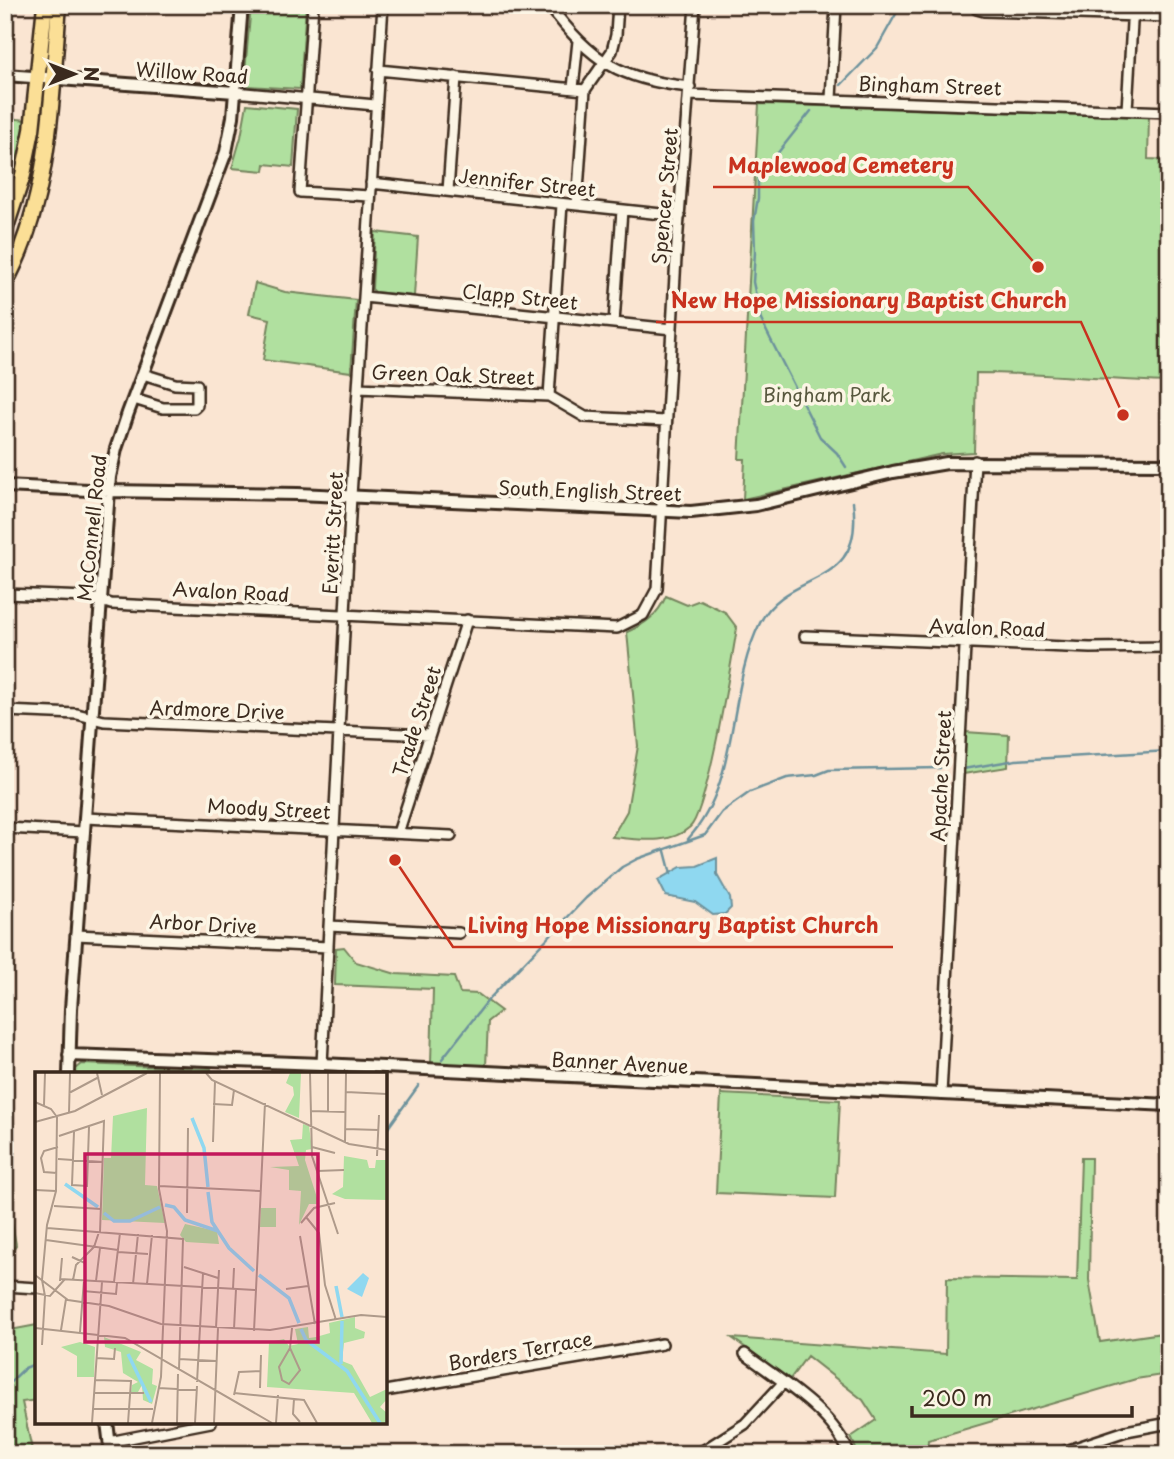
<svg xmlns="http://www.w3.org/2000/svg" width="1174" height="1459" viewBox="0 0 1174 1459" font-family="'Playpen Sans',sans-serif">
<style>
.green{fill:#b0e09f;stroke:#76855e;stroke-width:2}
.water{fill:#8fd8f0;stroke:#6d929c;stroke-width:2}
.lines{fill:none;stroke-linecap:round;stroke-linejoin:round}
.stream{stroke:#6d929c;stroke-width:2.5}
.minor-casing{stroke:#3b2a1e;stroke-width:14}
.tertiary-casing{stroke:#3b2a1e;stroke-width:16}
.primary-casing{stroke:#3b2a1e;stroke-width:19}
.minor{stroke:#fcf5e5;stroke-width:9}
.tertiary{stroke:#fcf5e5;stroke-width:10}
.primary{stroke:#fbdf96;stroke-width:14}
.labels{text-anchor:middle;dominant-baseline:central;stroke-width:7;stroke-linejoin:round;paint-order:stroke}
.street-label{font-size:19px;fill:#3b2a1e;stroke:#fcf5e5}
.park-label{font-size:19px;fill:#58583e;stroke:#fcf5e5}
.inset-river{fill:none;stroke:#8fd8f0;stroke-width:3.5}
.inset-road{fill:none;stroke:#ae9a8a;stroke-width:2}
.view{fill:#c2185b;fill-opacity:0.15;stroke:#c2185b;stroke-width:3.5}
.inset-edge{fill:none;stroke:#3b2a1e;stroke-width:3.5}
.leader{fill:none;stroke:#c8321e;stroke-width:2.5}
.callout-dot{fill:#c8321e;stroke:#fcf5e5;stroke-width:2.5}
.callout-label{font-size:21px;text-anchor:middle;font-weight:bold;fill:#c8321e;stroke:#fcf5e5;stroke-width:7;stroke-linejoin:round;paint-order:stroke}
</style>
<rect width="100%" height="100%" fill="#fae5d2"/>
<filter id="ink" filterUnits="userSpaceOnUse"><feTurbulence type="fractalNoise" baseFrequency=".0143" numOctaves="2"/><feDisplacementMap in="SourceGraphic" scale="14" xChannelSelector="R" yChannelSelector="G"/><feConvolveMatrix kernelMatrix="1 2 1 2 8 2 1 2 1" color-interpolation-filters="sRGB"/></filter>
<g filter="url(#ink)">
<path class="green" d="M251,5H306L300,89L247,86L244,83Z
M247,104L297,109L293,167L265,164L264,171L232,168L241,137Z
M759,104L1149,117L1148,159L1169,160V382C1104,380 1041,373 976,373L974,452L942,454L743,499L745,459H739Z
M5,118L28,120L23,152L5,212Z
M375,232L418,237L414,296L375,292L372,289Z
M255,283L285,292L356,300L351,372L263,360L270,319L249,314Z
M666,596L687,605L700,600L725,612L737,628C732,658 707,812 690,827C669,846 638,839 612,837L627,811L638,746L627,632C645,624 658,615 666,596Z
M965,732L1009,735L1008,767L963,774Z
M344,947L356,962L396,974L454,977L460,993L478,994L501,1011L488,1021L486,1066L431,1063L433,989L335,985L336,948Z
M82,1064L211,1069V1074H76V1069Z
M721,1094L840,1100L835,1198L716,1193Z
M1081,1158H1091L1089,1280L1100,1342L1169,1332V1374L1136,1379L928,1440L927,1454H858L851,1437L876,1420L863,1400L807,1356L790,1379L732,1338L946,1354L947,1278L1077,1280Z
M5,1183L16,1245L5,1261Z
M37,1325V1400L22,1402L32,1450L41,1454H5V1331Z"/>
<path class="water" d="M717,858V875L730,898L731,908L725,914L713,915L695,902L666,896L658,880L681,867L697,866Z"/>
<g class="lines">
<path class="stream" d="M841,85L877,48L901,5
M811,111L758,178V198L754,221L755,252L753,282L761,320L772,342L820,437L837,453L846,467
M963,769L1016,760L1169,751
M688,839C741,782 726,691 760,623C788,567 865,593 853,502
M665,851L671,874
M442,1059L489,999L586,898L622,867L637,859L705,835L722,812L750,792L787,778L816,775L829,770L940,768
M385,1132L419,1085
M5,1387L25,1368L37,1363"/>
<defs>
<path id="minor" d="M313,5L300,192L370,196
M549,5C590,61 621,80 690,87
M977,5V9L984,11L1169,17
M378,70L585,90
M573,88L578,41
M235,92L375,105
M689,95L1169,112
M831,99L836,5
M1127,110L1133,5
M371,183L680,216
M448,191L456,77
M577,205L585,90L612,51L616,35L618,5
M364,297L672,329
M614,323L622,210
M358,388L549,396L585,417L666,421
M549,396L562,204
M134,399L163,408H194L197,405V385L175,384L143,374
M5,594L88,597L111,604L617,628L643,615L657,589L676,258L695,5
M805,636L1090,648L1169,647
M5,711L77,714L104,721L429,735
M85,818L451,836
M5,828L84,832
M398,833L467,620
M329,926L459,933
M76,935L328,947
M322,1064L351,496L383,5
M941,1094L975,461
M5,1286L37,1288
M745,1354C779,1380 834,1412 849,1454
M385,1391L662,1344
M109,1442L211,1422
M698,1454L745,1424L783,1383
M1057,1454L1126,1431L1169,1423"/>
<path id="tertiary" d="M5,75L235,92
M5,486L109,491L298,494L691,512L756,505L893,472L947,463L1169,464
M69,1055L322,1064L1169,1105
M69,1074L71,1009L110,477L116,449L128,413L226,152L233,117L242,5
M107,1422L111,1454"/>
<path id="primary" d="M5,230L23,175L32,130L45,5
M5,283C51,199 51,99 59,5"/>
</defs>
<use href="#minor" class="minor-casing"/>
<use href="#tertiary" class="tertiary-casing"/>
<use href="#primary" class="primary-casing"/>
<use href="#minor" class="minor"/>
<use href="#tertiary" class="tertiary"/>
<use href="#primary" class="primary"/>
</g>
</g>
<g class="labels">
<g class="street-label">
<text transform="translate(192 72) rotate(4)">Willow Road</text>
<text transform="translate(930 85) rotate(2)">Bingham Street</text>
<text transform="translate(527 182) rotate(6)">Jennifer Street</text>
<text transform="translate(664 196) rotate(-85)">Spencer Street</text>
<text transform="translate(520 296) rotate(6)">Clapp Street</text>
<text transform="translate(453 374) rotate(2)">Green Oak Street</text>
<text transform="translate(590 490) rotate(2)">South English Street</text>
<text transform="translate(91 528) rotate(-84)">McConnell Road</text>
<text transform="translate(332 533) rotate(-87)">Everitt Street</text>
<text transform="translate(231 591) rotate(3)">Avalon Road</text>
<text transform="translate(987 627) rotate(2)">Avalon Road</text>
<text transform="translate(217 709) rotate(2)">Ardmore Drive</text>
<text transform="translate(416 721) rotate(-72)">Trade Street</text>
<text transform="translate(940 776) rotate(-87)">Apache Street</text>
<text transform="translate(269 808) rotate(3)">Moody Street</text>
<text transform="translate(203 923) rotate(3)">Arbor Drive</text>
<text transform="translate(620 1062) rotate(3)">Banner Avenue</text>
<text transform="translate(520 1350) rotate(-10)">Borders Terrace</text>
</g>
<g class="park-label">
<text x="827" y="394">Bingham Park</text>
</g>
</g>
<g transform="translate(35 1072)">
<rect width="352" height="352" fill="#fae5d2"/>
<path d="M255,1H266L264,46L250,40L259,23L258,15L251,11ZM112,36L110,113L122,114L130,151L67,148L69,86H76L78,44ZM268,52L274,54L277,77L271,78L270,88L284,132H274L264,153L266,119L254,118V98L235,95L264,94L255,68L267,67ZM309,84L332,88L334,96H340L341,88H352V128L310,127L297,122L308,115ZM226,136H241V155H225ZM150,152L182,159L184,172L151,170L145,163ZM320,245V256L330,260L329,266L309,271L307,289L317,293L335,325L352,317V327L345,335L352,341V351H337L319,321L232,315L234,270L249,267L254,274L263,272L260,257L273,255L274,266L281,265L295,261L294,251ZM69,265L106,280L101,288L118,297L117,312L122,314L117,332L108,328L107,313L103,320H96L97,313L103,310L88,301L86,280L70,275ZM45,270L60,275L59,305H42V284L26,275Z" fill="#b0e09f"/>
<path d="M328,201L334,206L327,225L312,217Z" fill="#8fd8f0"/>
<path class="inset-river" d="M157,46L169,76L173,115M30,112L63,135M173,120L177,150L194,176L219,199M130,133L139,135L150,148L183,159M69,141L79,149H95L125,135M224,203L254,226L264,251M301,214L307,245M266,257L271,268L312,299L345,351M93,282L116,330M306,292L307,249"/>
<path class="inset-road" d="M62,1L67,23M171,1L177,8L314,72L352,78M275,1L277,84L303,162M293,1V40M311,20L352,22M34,21L64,5M0,30L16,37L22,45M178,32L197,33L199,18M9,33L10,1M275,39L311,40M34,41L35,1M0,50L40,39L112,1M310,57L344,58M39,60L37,113L52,114L54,55M24,64L69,49L65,160M178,70L180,9M310,70L311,1M277,75L300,81M342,84L344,43M23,87L68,90M282,99L309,98M22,101L9,100L6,86L9,79L23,75M124,114L225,119M0,118L21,119M19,134L66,137M152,141L153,56M271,145L284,161L290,213L301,248M266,151L279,136L300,131M12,156L148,167L144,298M265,164L280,252M11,168L83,178M83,180L113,182M37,185L50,191V208M149,195L183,206M0,203L33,228L74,234L126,252L235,258L326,243L352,245M25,207L220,218M38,208L41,193L59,175L64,160M25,209L27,186M61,209L65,176M79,210L85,161M98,212L103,162M112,212L117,163M198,217L199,196M251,217L273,214M48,219L81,222L82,211M0,221L15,224L30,207M0,256L90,266L237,351M181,256L184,198M199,257L201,217M26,258L31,227M219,259L230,31M45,260L49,208M7,273L10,224L7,208L12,153L21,119L22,45M255,276L265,298L254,312L247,308L244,295L255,276L257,256M61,286L79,287L80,276M144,287L181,289M60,308L96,309L93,351M162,310L168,201M123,316L161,318M225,316L226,283M59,321H109M199,321L269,328L282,351M199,323L204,300L225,299M259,327L258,342L265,350M58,337H118M57,351L67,210M117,351L126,305L132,159L124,117L125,1M142,351L143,302M160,351L162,314M179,351L183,256M241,351L243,323"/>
<path class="view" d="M50,82H283V270H50Z"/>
<rect width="352" height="352" class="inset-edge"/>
</g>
<path class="leader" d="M1038 267L968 187H713M1123 415L1081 322H656M395 860L453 947H893"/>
<g class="callout-dot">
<circle cx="1038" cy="267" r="7"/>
<circle cx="1123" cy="415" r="7"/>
<circle cx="395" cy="860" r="7"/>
</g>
<g class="callout-label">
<text x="841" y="173">Maplewood Cemetery</text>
<text x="869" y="308">New Hope Missionary Baptist Church</text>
<text x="673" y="933">Living Hope Missionary Baptist Church</text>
</g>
<rect width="1174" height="1459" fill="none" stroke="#fcf5e5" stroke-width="28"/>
<rect x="14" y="14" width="1146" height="1431" fill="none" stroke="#3b2a1e" stroke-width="2.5" filter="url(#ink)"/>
<g transform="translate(74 74) rotate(90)" stroke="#fcf5e5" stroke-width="5" paint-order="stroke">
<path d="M0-5L12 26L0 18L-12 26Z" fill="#3b2a1e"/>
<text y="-10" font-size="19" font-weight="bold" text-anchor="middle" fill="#3b2a1e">N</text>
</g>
<path d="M912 1406v10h220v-10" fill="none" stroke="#3b2a1e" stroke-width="3.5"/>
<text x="922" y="1406" font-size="21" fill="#3b2a1e" stroke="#fcf5e5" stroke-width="5" paint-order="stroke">200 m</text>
</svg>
